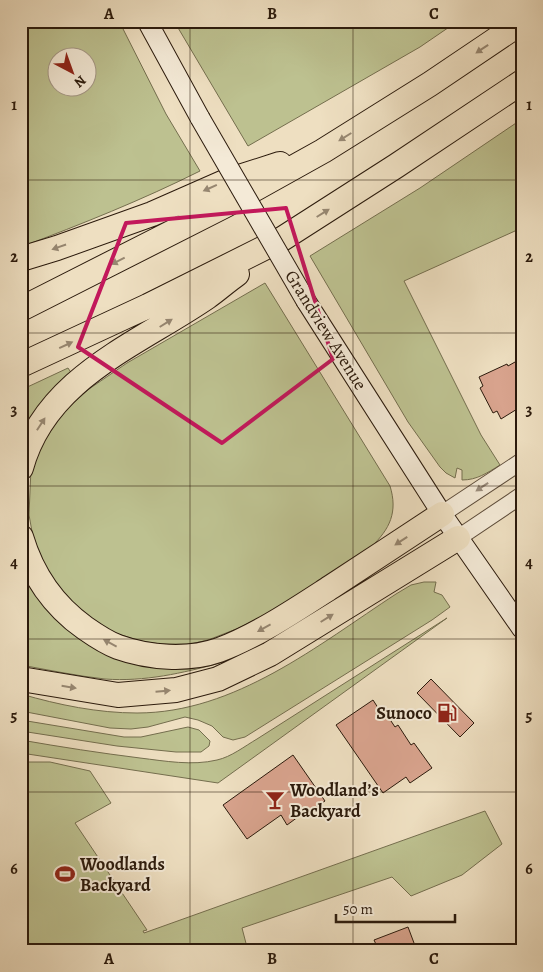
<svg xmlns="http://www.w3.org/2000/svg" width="543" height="972" viewBox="0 0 543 972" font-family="Alegreya,serif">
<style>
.green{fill:#bdc190;stroke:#746e4e;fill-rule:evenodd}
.building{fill:#d8a38d;stroke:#2b1a0c}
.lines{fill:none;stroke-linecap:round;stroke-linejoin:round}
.tertiary-casing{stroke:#5c4b39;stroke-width:18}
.secondary-casing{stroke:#2b1a0c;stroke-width:21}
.motorway-casing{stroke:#2b1a0c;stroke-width:26}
.tertiary{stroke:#f4ead7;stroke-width:16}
.secondary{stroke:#f4ead7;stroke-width:19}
.motorway{stroke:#eedfc1;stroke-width:24}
.secondary-bridge-casing{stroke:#2b1a0c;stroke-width:21;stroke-linecap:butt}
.secondary-bridge{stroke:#f4ead7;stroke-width:19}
.oneway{fill:#968670}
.oneway2{fill:#9a8c7c}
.marked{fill:none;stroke:#c2185b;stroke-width:4;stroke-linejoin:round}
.grid{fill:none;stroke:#2b1a0c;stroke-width:1;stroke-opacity:0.55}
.labels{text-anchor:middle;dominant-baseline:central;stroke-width:4;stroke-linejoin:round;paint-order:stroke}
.street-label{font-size:18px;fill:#2b1a0c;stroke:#f4ead7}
.poi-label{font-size:18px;font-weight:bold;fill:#2b1a0c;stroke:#f4ead7;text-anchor:start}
.neatline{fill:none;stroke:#2b1a0c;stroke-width:2}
.grid-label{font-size:16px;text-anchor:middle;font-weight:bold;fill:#2b1a0c}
</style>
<rect width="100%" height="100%" fill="#eedfc1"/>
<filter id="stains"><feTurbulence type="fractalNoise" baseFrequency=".004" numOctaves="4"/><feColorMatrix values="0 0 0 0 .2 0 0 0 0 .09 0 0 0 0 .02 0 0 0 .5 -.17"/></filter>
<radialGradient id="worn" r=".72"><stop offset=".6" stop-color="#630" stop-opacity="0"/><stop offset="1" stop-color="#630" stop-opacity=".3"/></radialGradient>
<path class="green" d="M21,21H119L166,114L200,171C142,200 82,224 21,247ZM58,58H88V88H58Z
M174,21H458L420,47L248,146Z
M522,119V223L515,231L404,281L481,435L500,465C487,473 477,480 462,480V470L457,468L455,478L446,473L440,467L408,422L310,256L420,188Z
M265,283L390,486C398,512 390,529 371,547L276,609L239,628L208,640L191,644H161L140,641L112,632L73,606L44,566L33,537L29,515L31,468L43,443L57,421L70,406L89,389L127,363Z
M68,368L72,374L21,443V390Z
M21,560L89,643L218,657L220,663C183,673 144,682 105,679C77,676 49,670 21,665Z
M424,582H436L434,592L442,595L450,607L432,620L245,737L233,740L223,737L212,726L198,720L185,717L148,727L131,729L110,728L21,711V694C59,705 98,713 137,713C235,713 318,645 396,594L411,585Z
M447,618L218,783L21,753V740C61,747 100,753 140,758C165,761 192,766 217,760C231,757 245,746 257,739Z
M21,720L124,737H141L188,727L199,730L210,741L209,746L201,752H176L117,746L21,731Z
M21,762H50L90,771L111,803L75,823L147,930L143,931L144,933L485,811L502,844L462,875L411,896L392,877L242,928L248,951H87L93,948L83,951H21Z"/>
<path class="building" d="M522,358V406L501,419L497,411L493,413L480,388L483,386L479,377L507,364L508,366Z
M431,679L474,723L460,737L417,693Z
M373,700L382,714L385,712L395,727L398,725L411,745L414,743L432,768L410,783L406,777L383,793L336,725Z
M293,755L325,801L304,816L302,814L287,825L281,815L247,839L223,805Z
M408,927L417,951H379L374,940Z"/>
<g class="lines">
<defs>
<path id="tertiary" d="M442,514L522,461
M458,538L522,495"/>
<path id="secondary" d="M147,21L200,118
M306,301L442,514L522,629"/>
<path id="motorway" d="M21,259L57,248L152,214L227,181L280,164
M21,309L226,205L323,151L430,84L522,22
M21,365L148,306L282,239L396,166L522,82
M21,468C45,378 137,345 207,297C217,290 227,281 237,274
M21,537C32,574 54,606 85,628C95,635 107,643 118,647C149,658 188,661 219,650C257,636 297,609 331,587C368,563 405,538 442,514
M21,679L118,695L176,690L218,679L270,654L458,538"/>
</defs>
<use href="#tertiary" class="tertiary-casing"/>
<use href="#secondary" class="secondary-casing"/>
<use href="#motorway" class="motorway-casing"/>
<use href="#tertiary" class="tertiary"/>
<use href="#secondary" class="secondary"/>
<use href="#motorway" class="motorway"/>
<defs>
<path id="secondary-bridge" d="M200,118L306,301"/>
</defs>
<use href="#secondary-bridge" class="secondary-bridge-casing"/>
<use href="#secondary-bridge" class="secondary-bridge"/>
</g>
<defs><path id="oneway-solid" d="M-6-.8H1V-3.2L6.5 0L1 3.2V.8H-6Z" transform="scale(1.25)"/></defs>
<g class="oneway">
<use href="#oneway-solid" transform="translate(482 49) rotate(146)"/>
<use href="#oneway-solid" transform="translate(345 137) rotate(148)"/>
<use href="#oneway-solid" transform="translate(210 188) rotate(156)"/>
<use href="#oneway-solid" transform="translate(323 213) rotate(-32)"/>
<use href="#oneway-solid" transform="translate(59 247) rotate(161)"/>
<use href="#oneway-solid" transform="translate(118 261) rotate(153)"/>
<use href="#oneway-solid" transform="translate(166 323) rotate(-32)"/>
<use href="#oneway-solid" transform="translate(66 345) rotate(-25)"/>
<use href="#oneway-solid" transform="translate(41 424) rotate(-57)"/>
<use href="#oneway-solid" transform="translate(401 541) rotate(147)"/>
<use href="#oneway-solid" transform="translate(327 618) rotate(-32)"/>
<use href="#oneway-solid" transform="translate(264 628) rotate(151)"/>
<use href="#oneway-solid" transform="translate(110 643) rotate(-152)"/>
<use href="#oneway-solid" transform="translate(69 687) rotate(9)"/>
<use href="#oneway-solid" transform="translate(163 691) rotate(-5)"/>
</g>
<use class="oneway2" href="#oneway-solid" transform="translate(482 487) rotate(146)"/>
<path class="marked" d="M286,208L333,359L222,443L78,347L126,223Z"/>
<path class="grid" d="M190,21V951M353,21V951M21,180H522M21,333H522M21,486H522M21,639H522M21,792H522"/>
<defs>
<symbol id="fuel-bare" viewBox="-9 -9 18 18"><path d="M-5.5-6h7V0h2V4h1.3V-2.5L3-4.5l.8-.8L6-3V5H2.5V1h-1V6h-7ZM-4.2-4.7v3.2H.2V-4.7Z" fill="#8f2418" stroke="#f4ead7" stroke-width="2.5" paint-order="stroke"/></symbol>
<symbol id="bar-bare" viewBox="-9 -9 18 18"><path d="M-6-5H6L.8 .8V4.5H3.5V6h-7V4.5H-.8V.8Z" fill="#8f2418" stroke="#f4ead7" stroke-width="2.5" paint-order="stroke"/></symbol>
<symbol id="stadium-bare" viewBox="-9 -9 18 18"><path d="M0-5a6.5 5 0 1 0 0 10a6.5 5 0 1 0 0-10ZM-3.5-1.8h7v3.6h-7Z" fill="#8f2418" stroke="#f4ead7" stroke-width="2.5" paint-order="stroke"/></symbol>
</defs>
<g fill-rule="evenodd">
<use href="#fuel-bare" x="433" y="699" width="28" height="28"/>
<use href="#bar-bare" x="261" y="786" width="28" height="28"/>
<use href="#stadium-bare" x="51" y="860" width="28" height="28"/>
</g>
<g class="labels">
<g class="street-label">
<text transform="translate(326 330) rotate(58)">Grandview Avenue</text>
</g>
<g class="poi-label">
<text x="432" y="713" text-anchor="end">Sunoco</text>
<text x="290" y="790">Woodland’s<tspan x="290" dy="21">Backyard</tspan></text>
<text x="80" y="864">Woodlands<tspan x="80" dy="21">Backyard</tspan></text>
</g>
</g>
<rect width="543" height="972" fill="none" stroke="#eedfc1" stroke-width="55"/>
<g transform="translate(72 72) rotate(139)"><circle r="24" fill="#f4ead7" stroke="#a49786"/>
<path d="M0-4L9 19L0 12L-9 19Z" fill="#8f2418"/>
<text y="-8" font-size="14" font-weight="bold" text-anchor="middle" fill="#2b1a0c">N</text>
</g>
<path d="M336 914v8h119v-8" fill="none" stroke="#2b1a0c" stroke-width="2.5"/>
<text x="343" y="914" font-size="15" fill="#2b1a0c" stroke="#f4ead7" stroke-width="4" paint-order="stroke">50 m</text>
<rect x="28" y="28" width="488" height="916" class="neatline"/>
<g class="grid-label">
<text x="109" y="19">A</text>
<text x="272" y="19">B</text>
<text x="434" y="19">C</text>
<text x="14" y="110">1</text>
<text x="529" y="110">1</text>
<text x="14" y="262">2</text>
<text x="529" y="262">2</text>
<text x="14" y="415">3</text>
<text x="529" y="415">3</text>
<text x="14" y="568">4</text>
<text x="529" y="568">4</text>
<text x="14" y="721">5</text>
<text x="529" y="721">5</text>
<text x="14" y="874">6</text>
<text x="529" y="874">6</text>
<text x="109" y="964">A</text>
<text x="272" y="964">B</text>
<text x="434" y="964">C</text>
</g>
<rect width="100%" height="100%" filter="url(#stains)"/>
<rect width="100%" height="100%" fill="url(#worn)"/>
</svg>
